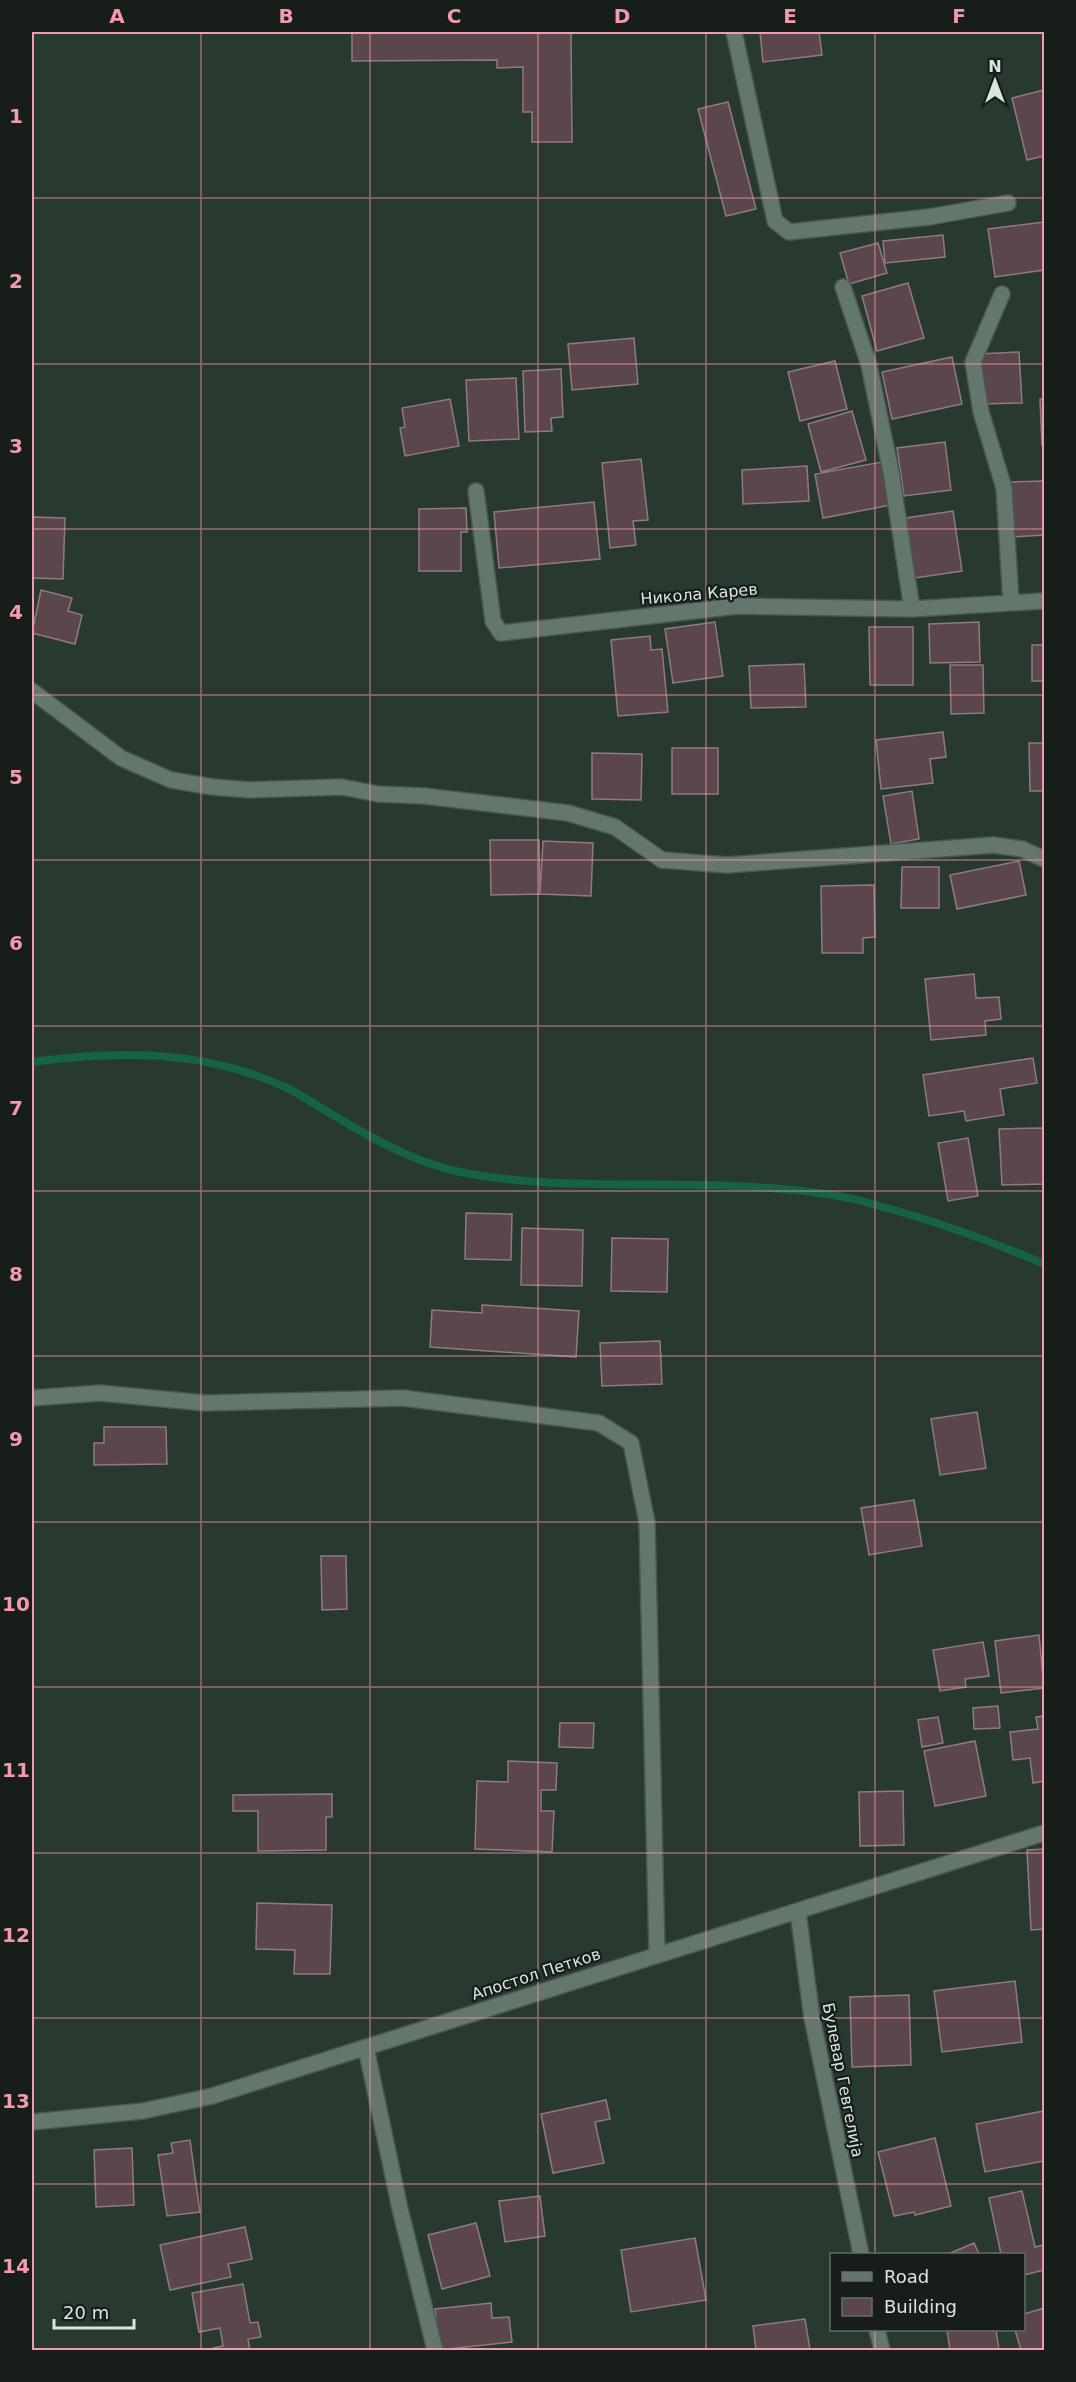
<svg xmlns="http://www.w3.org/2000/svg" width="1076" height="2382" viewBox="0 0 1076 2382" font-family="'DejaVu Sans',sans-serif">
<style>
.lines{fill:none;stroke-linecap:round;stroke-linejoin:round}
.stream{stroke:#156341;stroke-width:8}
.building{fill:#5b474b;stroke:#917a7e;stroke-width:1.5}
.service-casing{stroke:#49574f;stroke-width:18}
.minor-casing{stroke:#49574f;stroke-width:18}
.service{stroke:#64776c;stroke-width:15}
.minor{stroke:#64776c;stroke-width:15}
.grid{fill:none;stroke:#f39aac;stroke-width:1.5;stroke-opacity:0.55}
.labels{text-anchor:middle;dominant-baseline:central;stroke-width:4.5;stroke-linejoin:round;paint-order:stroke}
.street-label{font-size:16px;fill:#dae5de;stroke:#171e1a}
.neatline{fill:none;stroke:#f39aac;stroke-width:2}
.grid-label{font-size:20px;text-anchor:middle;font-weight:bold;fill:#f39aac}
</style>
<rect width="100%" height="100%" fill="#283930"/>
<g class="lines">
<path class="stream" d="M32,1062C117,1050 205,1050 285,1087C299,1093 313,1103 326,1111C369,1136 411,1162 460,1172C550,1190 643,1182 734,1186C777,1188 823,1191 865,1202C926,1218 987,1239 1044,1264"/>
</g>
<path class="building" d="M352,32H571L572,142H532V112H523V67L497,68V60L352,61Z
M760,32H819L822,55L763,62Z
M1044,90V156L1027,160L1012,98Z
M728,102L756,209L726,216L698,109Z
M1044,222V270L995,277L988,229Z
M943,235L945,257L885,263L883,241Z
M878,243L887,273L849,284L840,253Z
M908,283L924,338L877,351L862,296Z
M634,338L638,384L572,390L568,344Z
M1019,352L1022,403L982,404L979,354Z
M952,357L962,404L892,419L882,372Z
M835,361L847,409L800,421L788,372Z
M561,369L563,417L551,418L552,431L525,432L523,371Z
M516,378L519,439L469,441L466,380Z
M1044,398V445H1042L1040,399Z
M450,399L459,446L405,456L400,428L405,427L402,408Z
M852,411L866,460L821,472L808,424Z
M945,442L951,490L904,496L897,448Z
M641,459L648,520L633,521L636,545L610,548L602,463Z
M882,462L891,505L823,518L815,474Z
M807,466L809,501L743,504L742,470Z
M1044,481V535L1014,537L1011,482Z
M594,502L600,559L499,568L494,512Z
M466,508L467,532H461V571H419V509Z
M953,511L962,571L915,578L906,518Z
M32,517L65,518L63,579L32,578Z
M41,590L72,598L68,611L82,615L75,644L32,633Z
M715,622L723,676L673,683L665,629Z
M979,622L980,662L930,663L929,624Z
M869,627H913V685H870Z
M650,636L651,650L662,649L668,712L618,716L611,640Z
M1032,645H1044V681H1032Z
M804,664L806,707L751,708L749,666Z
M950,665H983L984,713L951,714Z
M943,732L946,757L930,759L933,783L881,789L876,740Z
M1029,743H1044V791H1030Z
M672,748H718V794H672Z
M592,753L642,754L641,800L592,799Z
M912,791L919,839L891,844L883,796Z
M490,840H539L540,894L491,895Z
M543,841L593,843L591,896L540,894Z
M1019,861L1026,895L957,909L950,875Z
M902,867H939V908H901Z
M874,885L875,937L863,938V953H822L821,886Z
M974,974L976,998L999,997L1001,1019L985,1021L986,1035L931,1040L925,979Z
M1033,1058L1037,1083L1000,1089L1004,1115L966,1121L964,1111L929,1116L923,1075Z
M1044,1128V1184L1002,1185L999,1129Z
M968,1138L978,1196L948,1201L938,1143Z
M466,1213L512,1214L511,1260L465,1259Z
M522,1228L583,1230L582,1286L521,1285Z
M612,1238L668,1239L667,1292L611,1291Z
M482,1305L579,1311L576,1357L430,1347L432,1310L482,1313Z
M660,1341L662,1384L602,1386L600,1343Z
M977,1412L986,1468L940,1475L931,1419Z
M104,1427H166L167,1464L94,1465V1443H104Z
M914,1500L922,1546L869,1555L861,1508Z
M321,1556H346L347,1609L322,1610Z
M1039,1635L1044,1688L1001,1693L995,1641Z
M983,1642L989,1676L965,1679L966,1687L940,1691L933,1650Z
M998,1706L1000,1728L974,1729L973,1708Z
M1044,1716V1781L1033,1783L1030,1758L1013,1760L1010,1732L1038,1729L1036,1717Z
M938,1717L943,1743L922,1747L918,1720Z
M560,1723H594L593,1748L559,1747Z
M975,1741L986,1796L935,1806L924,1751Z
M508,1761L557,1763L556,1790H541V1811H554L552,1852L475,1849L477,1781L508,1782Z
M903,1791L904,1845L860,1846L859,1792Z
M332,1794V1817H326V1850L258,1851V1811H233V1795Z
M1044,1849V1929L1031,1930L1027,1850Z
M257,1903L332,1905L330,1974H294L295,1950L256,1949Z
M1015,1981L1022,2042L942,2052L934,1991Z
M909,1995L911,2065L852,2067L850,1997Z
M606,2100L610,2119L595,2122L604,2163L553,2173L541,2114Z
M1044,2111V2161L985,2172L976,2124Z
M935,2138L951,2206L915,2215L914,2212L894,2216L878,2152Z
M190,2140L200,2212L167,2216L158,2155L173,2153L171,2143Z
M132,2148L134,2205L96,2207L94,2150Z
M1022,2191L1035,2247L1044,2245V2270L1024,2275V2254H1001L989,2198Z
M540,2196L545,2236L505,2242L499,2201Z
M476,2223L490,2276L442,2289L428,2235Z
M245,2227L252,2259L228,2264L231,2277L170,2290L160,2245Z
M695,2238L706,2300L631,2312L621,2250Z
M974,2243L979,2254H948Z
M243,2284L250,2323L258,2322L261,2337L248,2339L250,2350H213V2348L223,2346L220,2328L199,2332L192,2293Z
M491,2303L492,2318L509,2317L512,2342L439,2350L435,2309Z
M1044,2308V2350H1021L1015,2330H1024V2314Z
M805,2319L810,2350H756L753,2326Z
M947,2330H996L999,2350H950Z"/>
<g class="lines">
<defs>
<path id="service" d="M32,691L121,758L171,780L213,787L250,790L342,787L378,794L424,796L568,813L615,827L662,860"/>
<path id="minor" d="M734,32L775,221L789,232L929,217L1008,203
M843,287L869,365L891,472L912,609
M1002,294L973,362L981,412L1004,488L1011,602
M476,491L493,621L501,633L738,606L912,609L1044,601
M662,860L727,865L993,845L1022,849L1044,859
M32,1398L100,1393L205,1403L403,1398L599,1423L631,1443L647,1522L657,1954
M798,1912L812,2018L861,2254
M366,2048L400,2209L435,2350
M32,2122L143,2111L212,2096L1044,1833
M877,2330L882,2350"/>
</defs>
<use href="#service" class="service-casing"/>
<use href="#minor" class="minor-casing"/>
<use href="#service" class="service"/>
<use href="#minor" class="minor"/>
</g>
<path class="grid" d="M201,32V2350M370,32V2350M538,32V2350M706,32V2350M875,32V2254M32,198H1044M32,364H1044M32,529H1044M32,695H1044M32,860H1044M32,1026H1044M32,1191H1044M32,1356H1044M32,1522H1044M32,1687H1044M32,1853H1044M32,2018H1044M32,2184H1044M875,2330V2350"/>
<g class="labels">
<g class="street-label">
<text transform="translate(699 594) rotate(-5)">Никола Карев</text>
<text transform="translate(536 1974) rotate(-18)">Апостол Петков</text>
<text transform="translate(843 2080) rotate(79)">Булевар Гевгелија</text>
</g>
</g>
<rect width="1076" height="2382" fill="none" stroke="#171e1a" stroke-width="66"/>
<rect x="830" y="2253" width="195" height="78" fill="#171e1a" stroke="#656e68" stroke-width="1.5"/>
<rect x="842" y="2272" width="30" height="9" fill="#64776c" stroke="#656e68" stroke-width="1.5"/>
<text x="884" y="2283" font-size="18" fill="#dae5de">Road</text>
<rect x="842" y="2298" width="30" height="18" fill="#5b474b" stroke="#656e68" stroke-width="1.5"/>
<text x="884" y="2313" font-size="18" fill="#dae5de">Building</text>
<g transform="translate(995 81)" stroke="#171e1a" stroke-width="4.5" paint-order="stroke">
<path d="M0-4.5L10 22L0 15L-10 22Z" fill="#dae5de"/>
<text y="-9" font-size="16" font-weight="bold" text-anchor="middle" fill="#dae5de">N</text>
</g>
<path d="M54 2319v9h80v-9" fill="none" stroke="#dae5de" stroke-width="3"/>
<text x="63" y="2319" font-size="18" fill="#dae5de" stroke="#171e1a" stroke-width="4.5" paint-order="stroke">20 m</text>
<rect x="33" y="33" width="1010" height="2316" class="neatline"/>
<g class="grid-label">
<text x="117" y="23">A</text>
<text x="286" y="23">B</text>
<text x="454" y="23">C</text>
<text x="622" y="23">D</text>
<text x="790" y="23">E</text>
<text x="959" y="23">F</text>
<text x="16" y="123">1</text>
<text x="16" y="288">2</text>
<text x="16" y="453">3</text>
<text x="16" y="619">4</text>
<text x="16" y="784">5</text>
<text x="16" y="950">6</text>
<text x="16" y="1115">7</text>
<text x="16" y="1281">8</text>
<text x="16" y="1446">9</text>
<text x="16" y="1611">10</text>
<text x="16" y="1777">11</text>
<text x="16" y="1942">12</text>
<text x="16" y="2108">13</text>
<text x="16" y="2273">14</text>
</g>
</svg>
